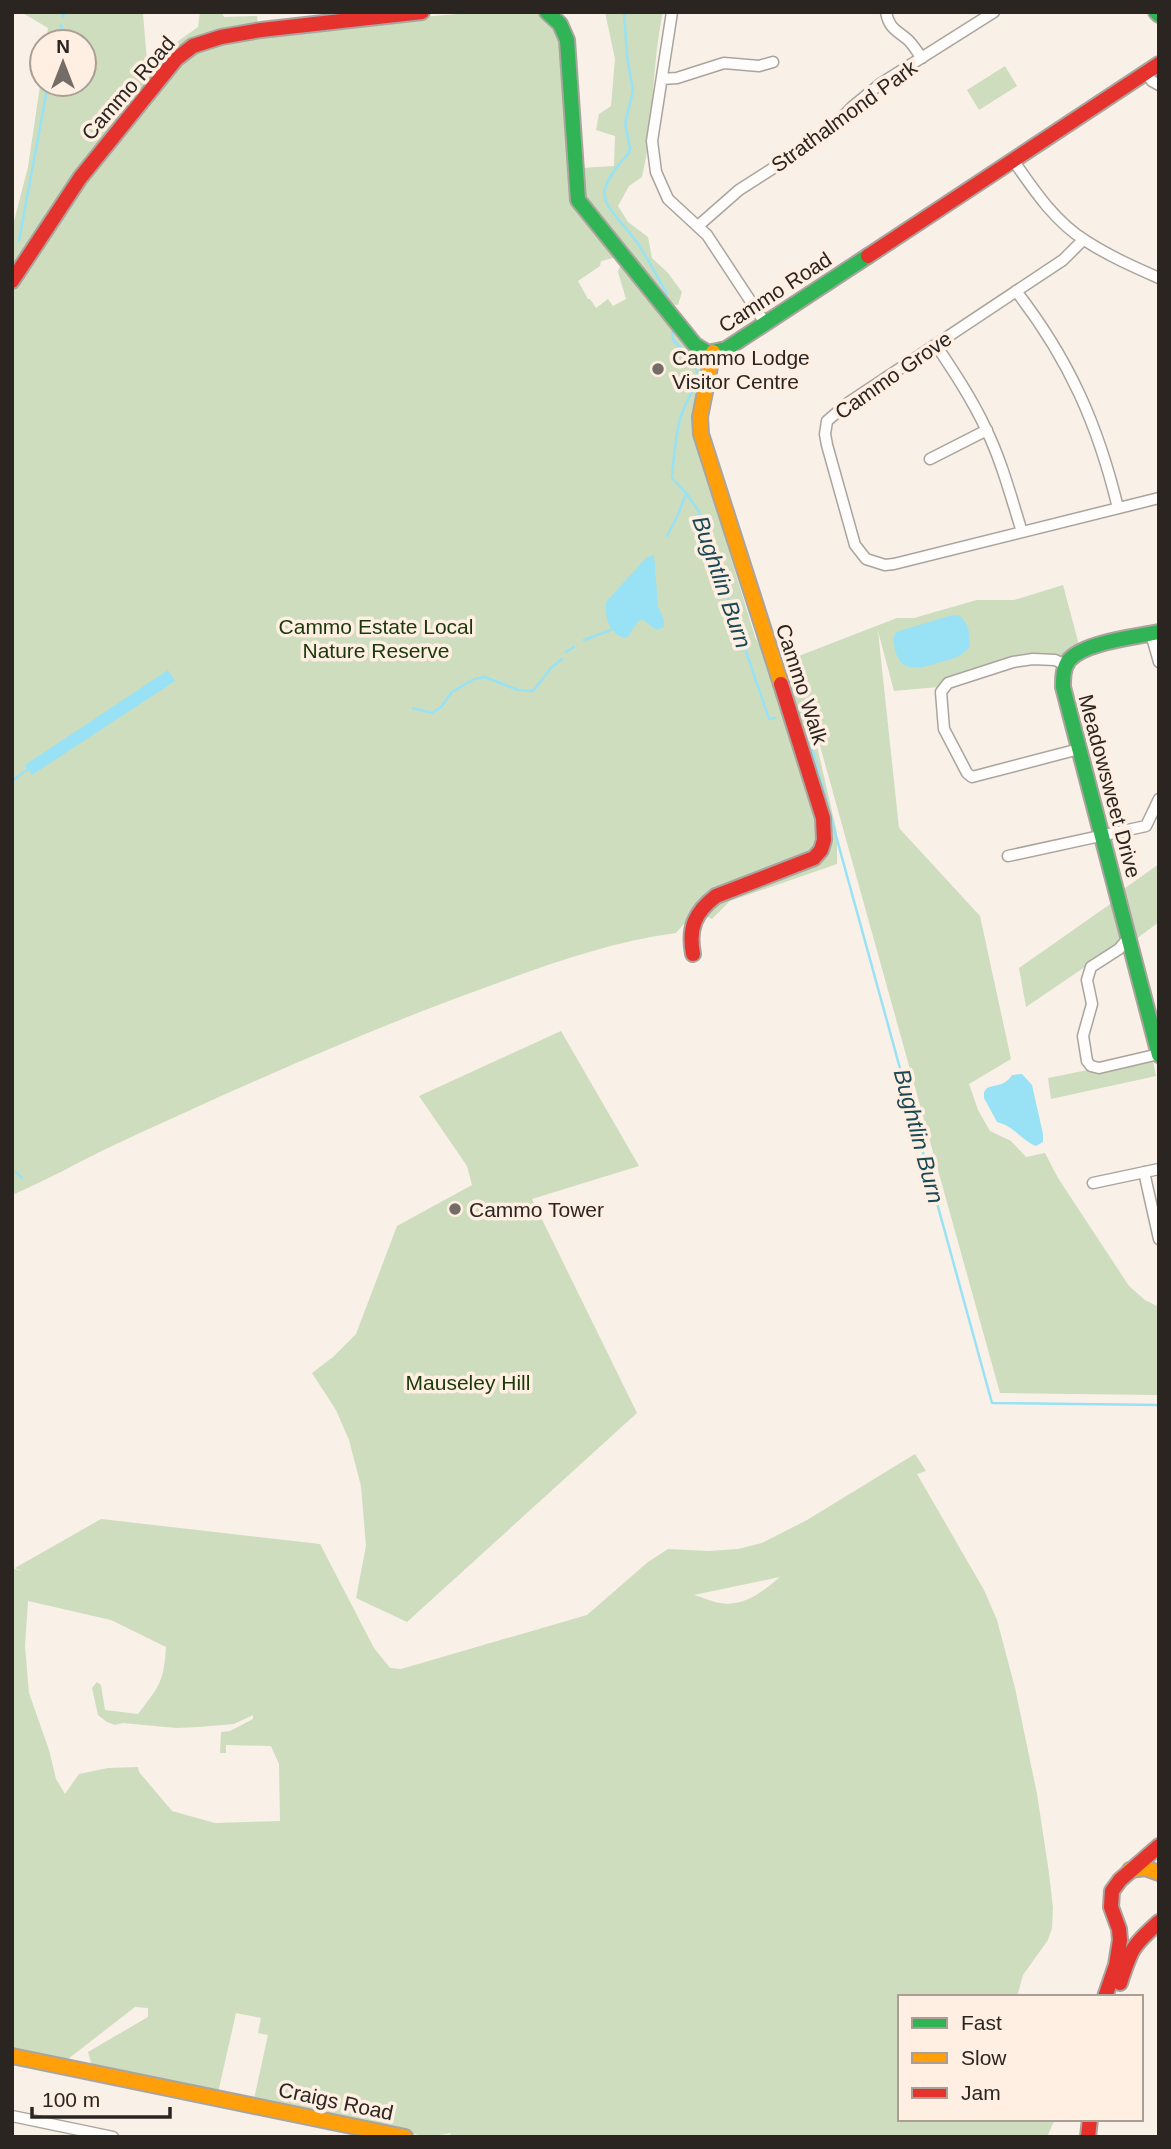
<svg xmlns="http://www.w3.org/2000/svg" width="1171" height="2149" viewBox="0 0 1171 2149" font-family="Arial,sans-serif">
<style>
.green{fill:#cdddbe;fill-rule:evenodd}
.water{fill:#99e2f5}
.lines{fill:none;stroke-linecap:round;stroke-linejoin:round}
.stream{stroke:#99e2f5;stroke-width:2.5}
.street-casing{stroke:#aaa49e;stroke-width:13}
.fast-casing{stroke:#aaa49e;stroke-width:18}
.slow-casing{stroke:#aaa49e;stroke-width:18}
.jam-casing{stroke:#aaa49e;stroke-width:18}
.street{stroke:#fefdfc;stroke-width:10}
.fast{stroke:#30b455;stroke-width:14}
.slow{stroke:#ff9f0a;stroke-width:14}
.jam{stroke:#e5322d;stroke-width:14}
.poi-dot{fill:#736c67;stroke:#ffefe2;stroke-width:2.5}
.labels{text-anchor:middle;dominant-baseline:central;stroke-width:7;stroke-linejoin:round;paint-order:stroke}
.street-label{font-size:21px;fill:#2b2521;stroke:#ffefe2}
.poi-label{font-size:21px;fill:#2b2521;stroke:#ffefe2;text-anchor:start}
.park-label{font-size:21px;fill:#19390a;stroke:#ffefe2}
.water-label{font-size:23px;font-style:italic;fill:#1a4a56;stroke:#ffefe2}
</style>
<rect width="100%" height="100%" fill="#f9f0e8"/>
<path class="green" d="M21,12L143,14L148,73L157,89L167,74L204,45L381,20L485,12H535L552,23L558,35L562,49L570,198L617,257L601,261L600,266L578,281L588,299H590L596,308L608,299L613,306L626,299L618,272L621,263L694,349L701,361L702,381L694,416L702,463L755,637L769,664L796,657L897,618H914L977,600H1014L1063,585L1079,645L1069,650L1061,657L1033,654L947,678L938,687L894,691L878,631L899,828L980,916L1011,1059L969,1084L978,1110L990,1131L1011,1141L1026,1157L1045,1153L1058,1178L1129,1286L1145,1300L1159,1307V1395L1000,1393L802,681L837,833V864L730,901L712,919L696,910L676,933C607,942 538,968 473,992C350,1037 231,1091 112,1146C79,1162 47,1180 12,1195V229L28,167L42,72V84H84V42H46L48,28Z
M200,12H221L224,17L257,16L258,24L217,33L160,72L154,66L160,54L198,27Z
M605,12H663C651,67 655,123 642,177L629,186L618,206L628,222L648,237L652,258L668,273L682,292L678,305L667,304L580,195V168L614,166L615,136L596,130L599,114L611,106L615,59Z
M1005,66L1017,86L979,110L967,90Z
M1159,864V922L1132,942L1118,893Z
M1116,900L1129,937L1026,1007L1019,968Z
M561,1031L639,1166L532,1199L637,1413L407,1622L356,1598L366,1546L361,1486L349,1440L336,1410L312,1373L333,1357L356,1334L397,1226L472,1185L467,1166L419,1096Z
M1152,1057L1156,1076L1051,1099L1048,1078Z
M915,1454L926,1471L917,1474L984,1590L997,1620L1015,1688L1037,1794L1049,1873L1053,1908L1052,1928L1048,1940L1023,1975L1017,1997H900V2119H1055L1047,2137H449L451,2133L430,2137L376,2127V2123L254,2099L268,2035L258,2033L261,2018L236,2013L218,2093L92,2066L88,2052L148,2017V2008L135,2007L68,2059L12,2048V1549L14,1569L23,1571L15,1568L101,1519L320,1544L374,1648L390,1668L401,1669L587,1615L648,1562L668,1549L709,1551L738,1549L762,1543L807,1520ZM780,1577C762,1592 745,1607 720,1603C712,1602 703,1597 694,1595ZM28,1601L111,1620L166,1647C164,1682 159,1687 138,1714L105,1710L101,1685L97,1682L92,1688L98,1715L107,1722L115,1725L123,1723L176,1728L199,1727L234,1724L253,1715V1719L230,1731L221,1732L220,1753H226V1745L271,1746L279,1764L280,1821L215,1823L172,1811L139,1772L138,1767L108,1768L79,1774L65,1794L56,1779L49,1750L29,1693L25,1646Z"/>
<path class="water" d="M654,555L658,606L664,620V627L656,630L642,619L637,623L627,638C610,636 604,617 606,602L646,558Z
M958,615C970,623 969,633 970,646C963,656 953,659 941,662C913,671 897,673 893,639L896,632L949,616Z
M168,670L175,681L32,775L25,765Z
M1022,1074L1032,1085L1043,1134V1142L1036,1146C1021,1140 1014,1126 997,1122L984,1098V1092L987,1088C998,1084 1005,1086 1012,1075Z"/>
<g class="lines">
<path class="stream" d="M624,12L627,56L633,91L625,123L630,148L628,154C587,200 606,201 636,241C648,258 657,277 667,294
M63,17L64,12
M61,25L64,42
M19,241L48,84
M672,332L673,340L696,363C700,385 687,397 681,416C675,435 674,459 672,478L686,493L698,510L769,719L775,718
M667,536L677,517L686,494
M584,640L611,630
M566,652L574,647
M413,708L432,713L441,707L452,692L474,679L485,677L518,690L533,691L551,668L562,659
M799,713L802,712L992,1403L1159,1405
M12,781L28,769
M12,1161L13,1163
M16,1172L22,1178"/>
<defs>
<path id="street" d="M672,12L652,141L656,172L668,199L707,235L765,323
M886,12C889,28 896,30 907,39C913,44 917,52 922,58
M1146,73L1152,81L1159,85
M662,79L677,78L724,63L759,66L773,62
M1013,160C1033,189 1055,222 1086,241C1109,256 1134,267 1159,278
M698,226L739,190L825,135L852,107L880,84L994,12
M1083,240L1063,260L848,403L827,421L825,434L827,445L855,545L866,559L885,565L894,564L1159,498
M1016,291C1069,359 1098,425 1118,508
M936,345C954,372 972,399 986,429C1002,462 1011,497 1022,532
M930,459L987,430
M1151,634L1159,662
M1066,665L1055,660L1033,659L1013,662L948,683L941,692L944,729L967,773L972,777L1079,749
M1008,856L1146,826L1159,799
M1129,937L1119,949L1091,967L1087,980L1092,1004L1083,1036L1087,1061L1091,1066L1099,1068L1159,1054
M1144,1172L1159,1239
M1093,1183L1159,1169
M12,2116L113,2137"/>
<path id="fast" d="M547,12L560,24L567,40L578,200L695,345L708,353L726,349L868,256
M1156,12L1159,15
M1159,632C1136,637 1085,642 1069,660C1063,668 1063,678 1063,687L1159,1055"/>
<path id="slow" d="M713,352L700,417L701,434L781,684
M1130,1870L1145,1868L1159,1873
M12,2056L405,2137"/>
<path id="jam" d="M868,256L1159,64
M12,281L80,178L176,59L193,46L221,37L261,30L422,12
M693,954C688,928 695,912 716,896L814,858L821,850L824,840L823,818L781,684
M1120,1983C1131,1949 1132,1946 1159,1922
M1105,1997L1116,1965L1120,1940L1119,1929L1111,1907L1112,1891L1120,1880L1159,1846
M1088,2137L1090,2119"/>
</defs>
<use href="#street" class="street-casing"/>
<use href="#fast" class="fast-casing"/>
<use href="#slow" class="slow-casing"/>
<use href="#jam" class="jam-casing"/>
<use href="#street" class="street"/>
<use href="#fast" class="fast"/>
<use href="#slow" class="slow"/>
<use href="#jam" class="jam"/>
</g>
<g class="poi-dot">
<circle cx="658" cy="369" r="7"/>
<circle cx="455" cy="1209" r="7"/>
</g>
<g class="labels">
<g class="street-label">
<text transform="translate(128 88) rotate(-49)">Cammo Road</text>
<text transform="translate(844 116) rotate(-36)">Strathalmond Park</text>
<text transform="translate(775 292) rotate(-33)">Cammo Road</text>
<text transform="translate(893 375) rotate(-35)">Cammo Grove</text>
<text transform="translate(802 684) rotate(72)">Cammo Walk</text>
<text transform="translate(1110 786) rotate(75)">Meadowsweet Drive</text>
<text transform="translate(336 2101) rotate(12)">Craigs Road</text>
</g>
<g class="poi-label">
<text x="672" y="357">Cammo Lodge<tspan x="672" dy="24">Visitor Centre</tspan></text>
<text x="469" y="1209">Cammo Tower</text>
</g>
<g class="park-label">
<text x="376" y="626">Cammo Estate Local<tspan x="376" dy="24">Nature Reserve</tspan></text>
<text x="468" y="1382">Mauseley Hill</text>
</g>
<g class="water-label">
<text transform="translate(722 582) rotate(71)">Bughtlin Burn</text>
<text transform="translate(919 1136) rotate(75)">Bughtlin Burn</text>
</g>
</g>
<rect width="1171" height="2149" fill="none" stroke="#2b2521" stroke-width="28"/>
<rect x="898" y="1995" width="245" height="126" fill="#ffefe2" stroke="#aa9e95" stroke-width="2"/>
<rect x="912" y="2018" width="35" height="10" fill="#30b455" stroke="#aa9e95" stroke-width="2"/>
<text x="961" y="2030" font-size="21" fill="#2b2521">Fast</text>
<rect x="912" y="2053" width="35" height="10" fill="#ff9f0a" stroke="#aa9e95" stroke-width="2"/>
<text x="961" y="2065" font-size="21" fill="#2b2521">Slow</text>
<rect x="912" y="2088" width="35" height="10" fill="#e5322d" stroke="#aa9e95" stroke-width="2"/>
<text x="961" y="2100" font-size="21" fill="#2b2521">Jam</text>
<g transform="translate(63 63)"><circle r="33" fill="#ffefe2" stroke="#aa9e95" stroke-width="2"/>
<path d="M0-5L12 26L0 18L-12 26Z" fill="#736c67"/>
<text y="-10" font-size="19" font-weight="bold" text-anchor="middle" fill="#2b2521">N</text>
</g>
<path d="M32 2107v10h138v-10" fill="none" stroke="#2b2521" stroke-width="3.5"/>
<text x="42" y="2107" font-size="21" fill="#2b2521" stroke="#ffefe2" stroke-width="5" paint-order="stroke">100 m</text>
</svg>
